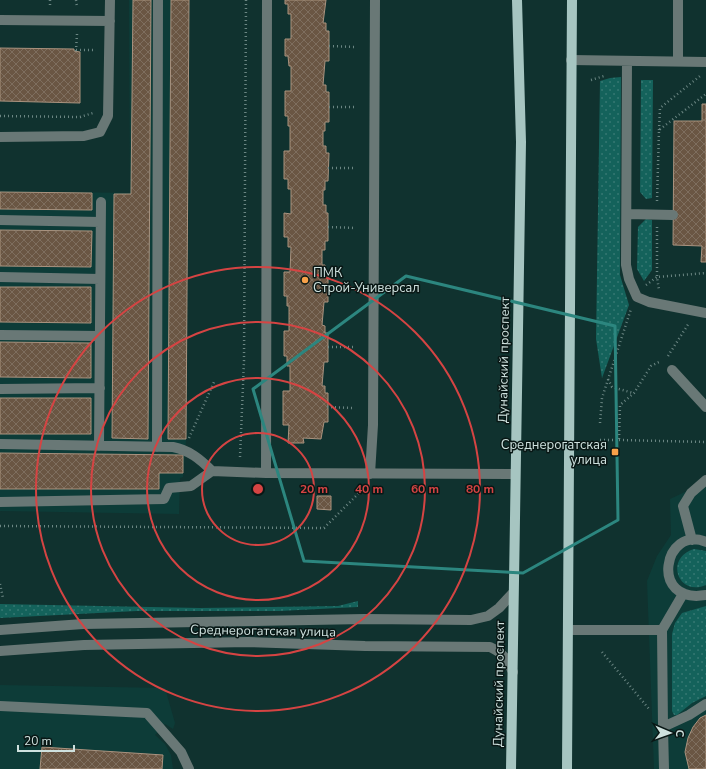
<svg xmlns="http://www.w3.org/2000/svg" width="706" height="769" viewBox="0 0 706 769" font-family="'Nunito Sans',sans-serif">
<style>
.built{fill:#0d3c38}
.grass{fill:url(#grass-dots)}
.building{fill:url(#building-cross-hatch);stroke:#aa937f}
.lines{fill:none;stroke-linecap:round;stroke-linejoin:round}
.path{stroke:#6b8683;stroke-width:2.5;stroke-dasharray:1 3;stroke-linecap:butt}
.minor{stroke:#697876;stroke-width:10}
.major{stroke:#a6c5c1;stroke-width:10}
.marked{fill:none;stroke:#2c867f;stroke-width:3;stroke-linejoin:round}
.ring{fill:none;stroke:#d54443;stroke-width:2}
.poi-dot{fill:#f7a149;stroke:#091715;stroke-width:1.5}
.labels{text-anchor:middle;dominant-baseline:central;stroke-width:3;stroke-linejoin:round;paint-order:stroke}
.poi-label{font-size:13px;fill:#cee1de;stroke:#091715;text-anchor:start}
.street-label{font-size:13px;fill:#cee1de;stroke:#091715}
.centre{fill:#d54443;stroke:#091715;stroke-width:2}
.ring-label{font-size:12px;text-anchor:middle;font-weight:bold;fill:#d54443;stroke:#091715;stroke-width:3;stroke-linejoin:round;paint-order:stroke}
</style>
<defs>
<pattern id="grass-dots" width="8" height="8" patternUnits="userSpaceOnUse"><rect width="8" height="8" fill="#14625b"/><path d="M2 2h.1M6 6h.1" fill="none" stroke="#357872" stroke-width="1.8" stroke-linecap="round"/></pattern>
<pattern id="building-cross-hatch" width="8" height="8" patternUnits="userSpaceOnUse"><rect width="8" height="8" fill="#6a5643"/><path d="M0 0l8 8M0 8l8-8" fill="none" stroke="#7e6e5e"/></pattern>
</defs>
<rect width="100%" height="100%" fill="#10322f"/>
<path class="built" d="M129,0H189L186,440L183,477L180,478L179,514L0,511V191L130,193Z
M706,482V769H654L647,581L657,556L671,535L670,499Z
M0,685L165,688L175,723L173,729L165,724L155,735L165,744L171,755L173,769H0Z"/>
<path class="grass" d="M621,77L620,275L629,305L602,378L596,339L600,81L610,78Z
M641,80H653L652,198L646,199L640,192Z
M646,219L652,220V270L644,281L637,269L638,227Z
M694,549L706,551V585C678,597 664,558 694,549Z
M358,601V607L279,611H137L0,618V604L200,608L338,606Z
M706,606V696L692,703L677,715H674L672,711V634L675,623L682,613Z"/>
<path class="building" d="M133,0H151L148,439L112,438L114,194H131Z
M171,0H189L186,439H168Z
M285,0H326L323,23H326V31H329V61H325L323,85H326V92H329V122H325V131H323V146H326V153H329L328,181H325V190H323V205H326V213H328V241H325V250H322V265H325V273H328V302H324L322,325L325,326V333H328V362H324L322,386H325V393H328V422H324L321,439L303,438L304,443H288L289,425H283V391H290V366H287V356H284V331H289V306H287V296H284V272H290L291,247H288V237H284V213L291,214V189H288V179H284V151H290V126H288V116H285V91H291V66H289L288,56H285V39H291V14H288V4H285Z
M0,48L74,49V51L80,52V103L0,101Z
M702,104H706V262H701L702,246L673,245L674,121H702Z
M0,192L92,193V210L0,209Z
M0,230L92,231L91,267L0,266Z
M0,287H91V323L0,322Z
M0,342L91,343V378L0,377Z
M0,398H91V434H0Z
M0,453L183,455V473H159V489H0Z
M317,496H331V510L317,509Z
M706,715V769H689L685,752L688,738L693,727L700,718Z
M42,747L163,755L162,769H40Z"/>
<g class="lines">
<path class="path" d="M50,0V7
M76,0L77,7
M77,34L76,50H96
M329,46L356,47
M591,80L604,76
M329,107H356
M0,116L80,117L93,113
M659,130L660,108L700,76
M328,168H356
M657,201L659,130L706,94
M328,227L356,228
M657,227V277L706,273
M646,285L657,277L659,290
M328,288H356
M328,347H356
M668,356L689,323
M608,379L612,387L633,393
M327,407L353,408
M600,423L602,398L631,309
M189,438L214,382
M600,440H619L620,405L634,393L651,366L661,361
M619,440L706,442
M240,457L244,361L246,0
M0,526L324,528L365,487
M0,584L3,598
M602,652L649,709"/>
<path class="minor" d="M0,20L110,21
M571,60L706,62
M627,61L626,265L629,279L637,297L649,302L706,313
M678,61V0
M0,137L84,136L100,132L108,116L110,0
M627,214L673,215
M0,220L100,222
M0,277L100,279
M0,335L100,336
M672,370L706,407
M0,389L100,388
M0,444L173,447C189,450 200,459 212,471
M99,446L101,202
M157,447L158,0
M266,473L267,0
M370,474L373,425L375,0
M0,502L164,499L169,488L191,486L212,471L266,473L515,474
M692,540L683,506L691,493L706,480
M706,542C664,524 648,605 706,595
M0,630L83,624L365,619L471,620L488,616L499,608L513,593
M568,630H662
M0,651L84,645L248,642L365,646L490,647C503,653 507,659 513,672
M0,706L147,713L181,752L189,769
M663,727L662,630L683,594
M664,769L663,727L689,715L706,704"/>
<path class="major" d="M511,769L521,142L517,0
M567,769L572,0"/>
</g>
<path class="marked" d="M406,276L615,326L618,520L523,573L304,561L253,389Z"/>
<g class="ring">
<circle cx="258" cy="489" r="56"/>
<circle cx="258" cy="489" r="111"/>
<circle cx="258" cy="489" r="167"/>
<circle cx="258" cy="489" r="222"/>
</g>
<g class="poi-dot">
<circle cx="305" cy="280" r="4"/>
<rect x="611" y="448" width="8" height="8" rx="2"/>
</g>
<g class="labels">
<g class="poi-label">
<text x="313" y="273">ПМК<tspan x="313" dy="15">Строй-Универсал</tspan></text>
<text x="607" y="445" text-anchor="end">Среднерогатская<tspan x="607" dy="15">улица</tspan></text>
</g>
<g class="street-label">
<text transform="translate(504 360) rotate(-89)">Дунайский проспект</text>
<text transform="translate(263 631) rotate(1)">Среднерогатская улица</text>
<text transform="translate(499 684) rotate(-89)">Дунайский проспект</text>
</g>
</g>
<circle cx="258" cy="489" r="6" class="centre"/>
<g class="ring-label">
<text x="314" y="493">20 m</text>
<text x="369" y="493">40 m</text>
<text x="425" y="493">60 m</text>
<text x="480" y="493">80 m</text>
</g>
<g transform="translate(670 733) rotate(92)" stroke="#091715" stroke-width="3" paint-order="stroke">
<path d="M0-3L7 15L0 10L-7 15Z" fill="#cee1de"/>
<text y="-6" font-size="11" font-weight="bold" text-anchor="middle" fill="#cee1de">С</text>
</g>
<path d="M18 745v6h56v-6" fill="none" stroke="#cee1de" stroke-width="2"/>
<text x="24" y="745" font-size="12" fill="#cee1de" stroke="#091715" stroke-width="3" paint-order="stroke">20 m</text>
</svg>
